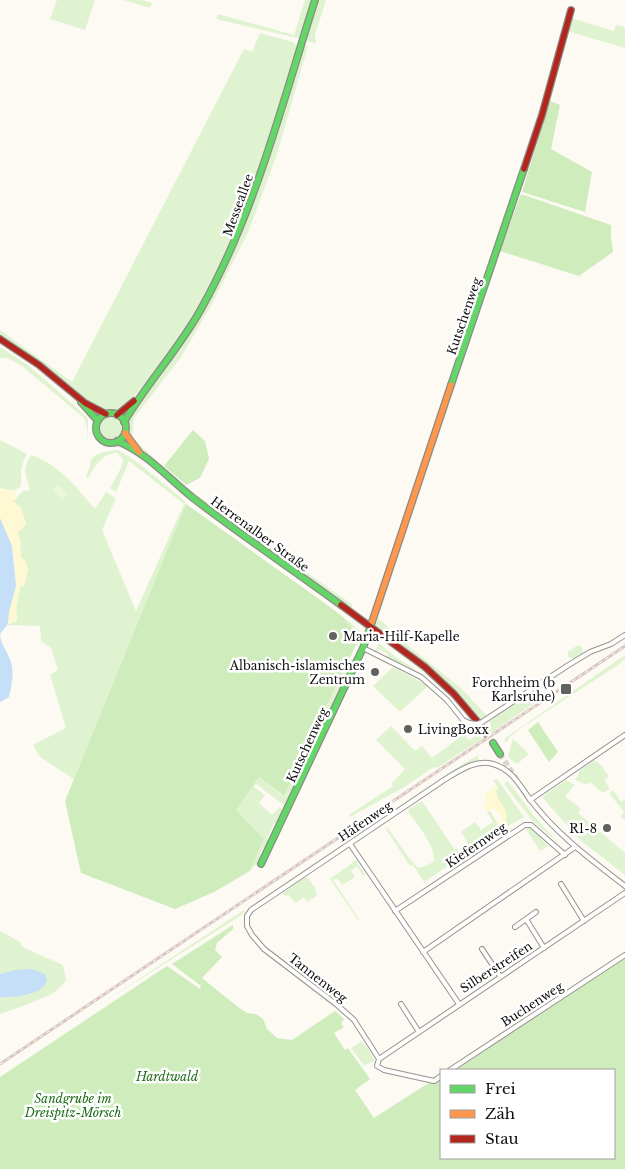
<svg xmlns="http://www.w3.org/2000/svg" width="625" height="1169" viewBox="0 0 625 1169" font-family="'Libre Baskerville',serif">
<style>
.green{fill:#e0f3d0}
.forest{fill:#cfecbd}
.sand{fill:#fef9d2}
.pitch{fill:#ecf7da}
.water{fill:#c5dff9}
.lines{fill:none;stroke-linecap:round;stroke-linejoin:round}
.secondary-tunnel{stroke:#d8d7d0;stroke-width:5.5;stroke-dasharray:5.5 3;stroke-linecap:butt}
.street-casing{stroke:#959491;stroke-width:6}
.fast-casing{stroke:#8c8b87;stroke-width:8}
.slow-casing{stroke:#8c8b87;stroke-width:8}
.jam-casing{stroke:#8c8b87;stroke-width:8}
.street{stroke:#fffefd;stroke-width:4}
.fast{stroke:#63d668;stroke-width:5.5}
.slow{stroke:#ff974d;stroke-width:5.5}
.jam{stroke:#b3261e;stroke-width:5.5}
.rail-casing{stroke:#d9c5c2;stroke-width:3}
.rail{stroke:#fff;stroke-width:1;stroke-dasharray:4;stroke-linecap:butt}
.street-bridge-casing{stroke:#959491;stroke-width:6;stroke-linecap:butt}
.street-bridge{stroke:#fffefd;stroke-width:4}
.poi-dot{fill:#61615e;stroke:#fff;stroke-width:2}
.labels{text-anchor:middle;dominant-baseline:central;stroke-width:5;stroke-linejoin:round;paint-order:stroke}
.street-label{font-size:12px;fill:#0e0e0e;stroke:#fff}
.poi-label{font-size:12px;fill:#0e0e0e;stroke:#fff;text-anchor:end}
.park-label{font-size:12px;font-style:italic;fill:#1d6c17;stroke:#fff}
</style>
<rect width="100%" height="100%" fill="#fcfaf2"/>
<path class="green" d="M57,0H95L85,30L50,19Z
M124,0H142L152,3L150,8Z
M305,0H311L300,36L297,38L216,19L218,14L294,35Z
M318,0H326L315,35L316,44L308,41L306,36Z
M571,18L614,31L616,25L625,27V48L567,31Z
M260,33L293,42L297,46C278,104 263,165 239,222C211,290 173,354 124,408C116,413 104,412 96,409L22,350L0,337V330L72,382L244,49L252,52Z
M306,46H308L277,154L249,230L212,304L181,357L134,418L132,438L187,488L353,605L351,608L227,520L179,483L133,443C129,436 127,430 128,421C129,409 156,380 165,369C178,351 191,332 203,313C251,231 275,138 303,48Z
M0,347L29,366L86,416L88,420V444L87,427L84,418L22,366L8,358H0Z
M99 428a12 12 0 1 1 24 0a12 12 0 1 1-24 0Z
M0,440L27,454C25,458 23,462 22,466C18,480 30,495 0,488Z
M117,450C126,451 175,493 185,501V504H186L74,779L40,757L33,745L66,728L50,675L58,670L51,648L41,641L40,626L7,625L17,620L16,608L20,587L25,585L21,558L20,540L17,533L26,524L21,508L13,501L23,491L30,490C26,474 21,471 31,455C59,464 77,488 95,509L106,492L116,498L102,530L136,611L184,504L129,461L116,492L110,488L121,468L123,460L117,452C101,455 96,465 88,478H87L86,476L90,466V462C96,451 106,452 117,450Z
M343,617L362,632L358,646L354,643L357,633Z
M378,619L383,622L396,636L462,689L487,716L481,720C453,683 413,652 376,625Z
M379,643L398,659L414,668L415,670L387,657L388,654L379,649L376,652L375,651Z
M578,645L582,647L583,653L573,659L568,657V652Z
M625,655V658L621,663L518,730L509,738L506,743L504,739Z
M350,659L354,661L288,803L284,805L256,784L254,787L265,795L259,803L272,815L280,807L283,812L278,824L274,823L267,839L270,841L266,849L263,848L259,856L262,858L250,871L264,839L235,810L259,777L283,796Z
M393,667L428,686L400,712L373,686Z
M527,695L531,701L534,699L536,702L491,733L487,728L491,725L489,721Z
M391,726L415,751L422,746L432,758L464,734L469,740L478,734L482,739L437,768L434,767L406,786L350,817L349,815L393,786L392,783L405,769L376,740Z
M513,739L529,754L517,764L510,759L508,756Z
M478,755L479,761L466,764L443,779L442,777Z
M594,760L601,765L609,777L604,780L610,789L603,793L590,782L587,785L575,780L579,774L578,772Z
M497,779L524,817L508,826L506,822V812L495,793L498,788L493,780Z
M566,780L575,785L565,796L581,809L578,813L625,853V875L580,840L542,797Z
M508,781L535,817L559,844L532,820L504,784Z
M613,790L621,802L625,799V820L620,816L624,812L609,793Z
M422,801L455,850L457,849L459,852L463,850L461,846L468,843L461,832L475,822L481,830L493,822L487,812L490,811L502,830L424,882L413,865L410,866L386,829L388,828L409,858L418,868L428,865L434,861C436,846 416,823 407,810Z
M530,827L548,846L540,851L526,829Z
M358,859L357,863L365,874L363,876L357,866L351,871L355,877L342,885L337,878L333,880L359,919L358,920L330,879Z
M304,877L308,878L316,889L315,891L318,895L307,902L304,897L295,903L288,895L285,896L282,893Z
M244,910L245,912L240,916L101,1004Z
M0,931L20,942L22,947L63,965L66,981C61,986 56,992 50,995C34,1002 17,1008 0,1014Z
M362,1041L375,1060L364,1066L351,1048Z"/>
<path class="forest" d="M550,101L560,105L551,149L592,172L585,212L522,192Z
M521,194L611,225V236L613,252L579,276L500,251Z
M193,430L205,441L209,459L200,478L186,485L164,466Z
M186,504L330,607L343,617L357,633L354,643L356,645L284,796L259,777L236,810L264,839L250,871L214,892L175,909L81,873L65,801Z
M538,722L558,752L549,762L528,730Z
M233,925V929L217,943L215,950L222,957L202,978L238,1007L247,1013L256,1014L263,1019L267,1029L277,1038L292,1040L335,1011L344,1019L341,1024L344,1027L334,1033L345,1050L348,1048L370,1079L355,1090L374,1118L427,1084L441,1079V1158H614V1070H455L625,957V1169H0V1077L167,966L200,989L201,986L172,964Z"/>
<path class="sand" d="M0,489L14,490L17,498L13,501L21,508L26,524L17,533L20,540L21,557L25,560L28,568L25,585L20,587L16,607L17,621L8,624L9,612L13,600L15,576L14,554L0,518Z
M497,786L498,788L496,790C496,799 504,805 506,813C507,819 505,821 508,826L503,832L497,823L502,819L495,808L487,812L482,804L488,800L484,794Z"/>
<path class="pitch" d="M59,485L67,495L62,500L53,490Z"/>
<path class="water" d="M0,518L12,546L16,586L9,612L8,624L0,634C1,644 5,648 9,657C15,667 12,686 9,697L0,702Z
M32,969L45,974L47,981C46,983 43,988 42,988C34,995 10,998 0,997V974L15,970Z"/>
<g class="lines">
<path class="secondary-tunnel" d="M500,754L517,780"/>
<defs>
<path id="street" d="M363,648L421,677L447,700L463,720L469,723
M482,722L567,666L590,652L611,644L625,635
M530,800L625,735
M350,844L459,1004
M561,884L584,921
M395,911L525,825H531L565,855
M526,919L544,948
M515,927L536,912
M482,949L500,976
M423,952L575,847
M401,1004L419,1032
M379,1059L354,1020L336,1004L264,949L252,935L247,926V916L251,910L444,780C459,771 475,759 493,764C511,769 519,784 529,798C555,833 590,859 625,886
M379,1059L625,893
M379,1059L377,1066L384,1070L434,1081L441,1076
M450,1070L625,955"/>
<path id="fast" d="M451,385L524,169
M81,402L98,421
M96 428a15 15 0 1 1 30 0a15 15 0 1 1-30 0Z
M124,422C147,383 179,349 201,309C255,213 282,104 315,0
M117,441C147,453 168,478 193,498C241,535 292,569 341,605
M493,743L500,754
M261,864L363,648L372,622"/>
<path id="slow" d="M125,433L139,452
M372,622L451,385"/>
<path id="jam" d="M524,169L542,115L571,10
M0,339L39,365L85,403L106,414
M117,415L134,401
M341,605L425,667L454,694L477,721
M481,726L487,735"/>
</defs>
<use href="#street" class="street-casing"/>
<use href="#fast" class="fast-casing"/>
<use href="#slow" class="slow-casing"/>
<use href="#jam" class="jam-casing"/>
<use href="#street" class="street"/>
<use href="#fast" class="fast"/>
<use href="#slow" class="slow"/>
<use href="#jam" class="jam"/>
<defs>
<path id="rail" d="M0,1064L625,646"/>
</defs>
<use href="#rail" class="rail-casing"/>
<use href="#rail" class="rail"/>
<defs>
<path id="street-bridge" d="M469,723L477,724L482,722"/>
</defs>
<use href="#street-bridge" class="street-bridge-casing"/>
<use href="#street-bridge" class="street-bridge"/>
</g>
<g class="poi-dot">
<circle cx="333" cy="636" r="5"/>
<circle cx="375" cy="672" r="5"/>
<rect x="560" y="683" width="12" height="12" rx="2.5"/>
<circle cx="408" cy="729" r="5"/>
<circle cx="607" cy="828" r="5"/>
</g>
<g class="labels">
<g class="street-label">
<text transform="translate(238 205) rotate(-70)">Messeallee</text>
<text transform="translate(464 316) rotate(-71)">Kutschenweg</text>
<text transform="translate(260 534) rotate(36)">Herrenalber Straße</text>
<text transform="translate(307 745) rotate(-65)">Kutschenweg</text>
<text transform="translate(365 821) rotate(-34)">Häfenweg</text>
<text transform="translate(476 845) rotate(-34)">Kiefernweg</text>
<text transform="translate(496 967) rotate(-33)">Silberstreifen</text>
<text transform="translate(318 978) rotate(38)">Tannenweg</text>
<text transform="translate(532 1004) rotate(-33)">Buchenweg</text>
</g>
<g class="poi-label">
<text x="343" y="636" text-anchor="start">Maria-Hilf-Kapelle</text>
<text x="365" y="665">Albanisch-islamisches<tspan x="365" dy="14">Zentrum</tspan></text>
<text x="555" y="682">Forchheim (b<tspan x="555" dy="14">Karlsruhe)</tspan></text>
<text x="418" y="729" text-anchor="start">LivingBoxx</text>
<text x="597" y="828">R1-8</text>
</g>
<g class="park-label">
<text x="167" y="1076">Hardtwald</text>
<text x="73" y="1098">Sandgrube im<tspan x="73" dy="14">Dreispitz-Mörsch</tspan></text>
</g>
</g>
<rect x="440" y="1069" width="175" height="90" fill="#ffffff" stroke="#9f9f9f"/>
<rect x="450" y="1085" width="25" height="8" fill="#63d668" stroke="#9f9f9f"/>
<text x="485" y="1094" font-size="15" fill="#0e0e0e">Frei</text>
<rect x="450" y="1110" width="25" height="8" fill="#ff974d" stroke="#9f9f9f"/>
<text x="485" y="1119" font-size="15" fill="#0e0e0e">Zäh</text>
<rect x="450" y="1135" width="25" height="8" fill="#b3261e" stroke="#9f9f9f"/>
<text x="485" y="1144" font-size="15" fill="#0e0e0e">Stau</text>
</svg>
